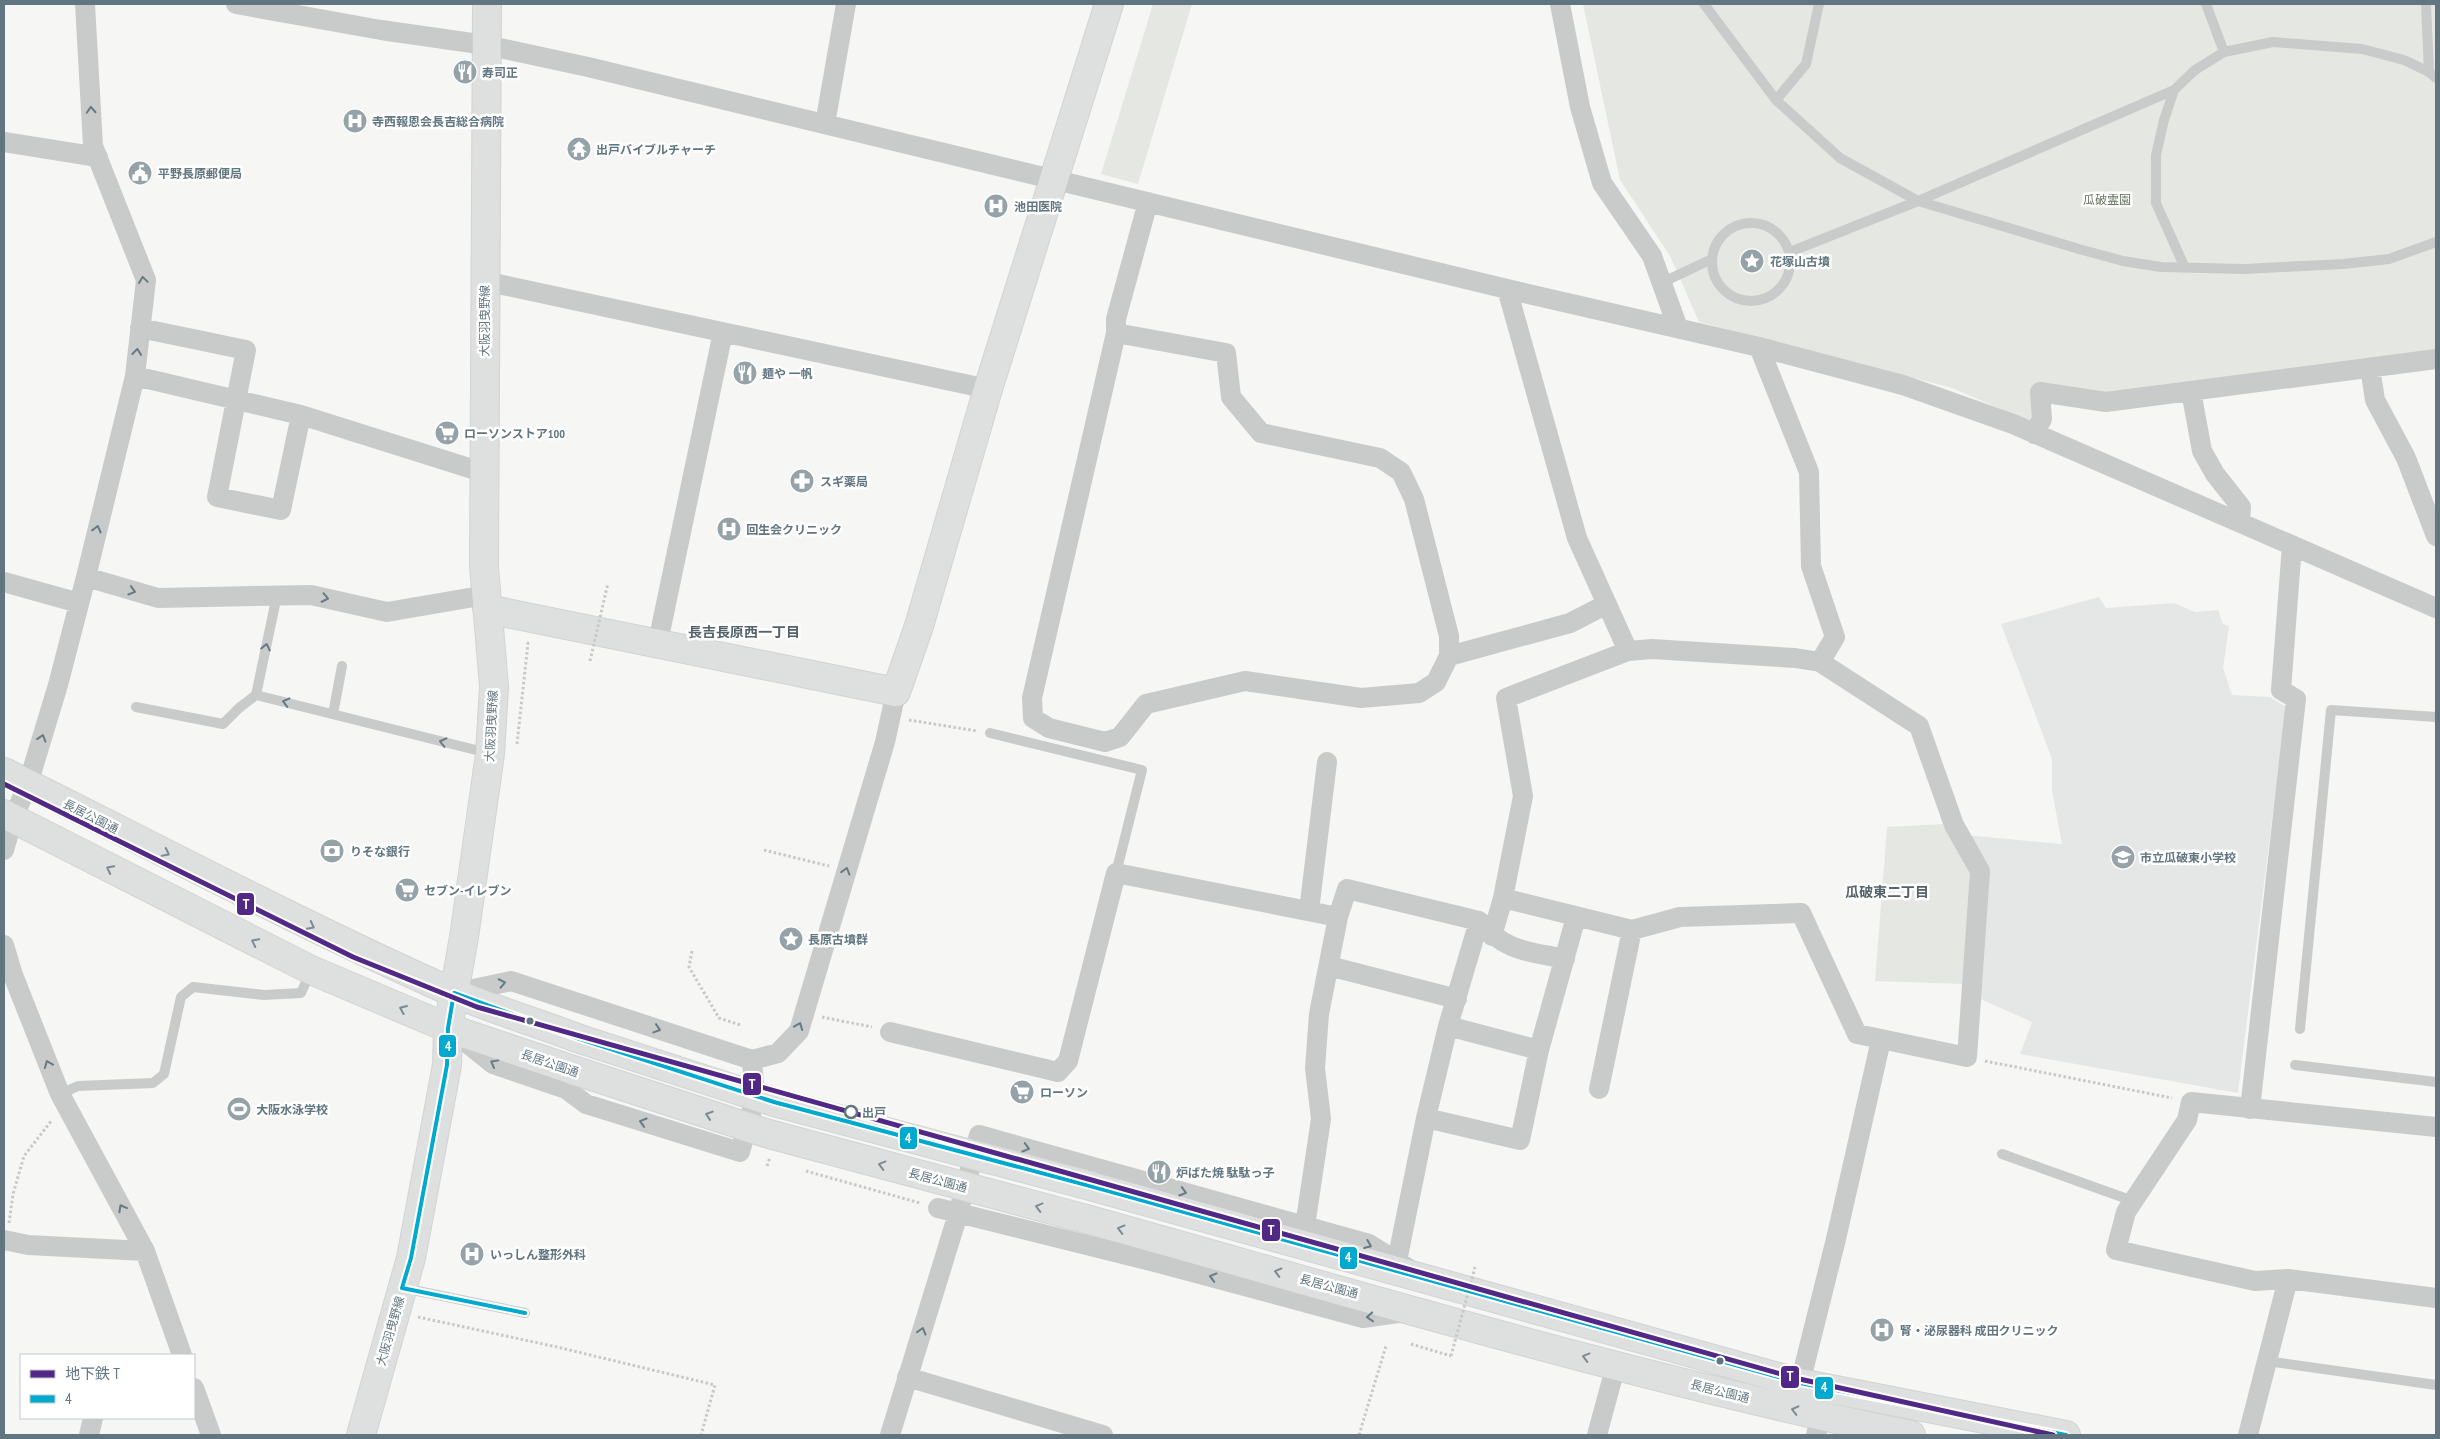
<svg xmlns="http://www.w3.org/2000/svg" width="2440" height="1439" viewBox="0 0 2440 1439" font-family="'PT Sans Narrow','Noto Sans JP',sans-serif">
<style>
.built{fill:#e5e7e6}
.green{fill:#e5e8e2}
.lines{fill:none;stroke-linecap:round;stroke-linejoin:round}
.secondary-casing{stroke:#d2d3d3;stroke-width:30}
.path{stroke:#c7c8c9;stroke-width:3;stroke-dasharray:2.5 2.5;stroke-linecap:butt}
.lane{stroke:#c9cbcb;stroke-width:10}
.street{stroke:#c9cbcb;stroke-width:20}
.secondary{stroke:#dedfdf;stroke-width:28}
.secondary-bridge-casing{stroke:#d2d3d3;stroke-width:30;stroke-linecap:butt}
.path-bridge{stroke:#c7c8c9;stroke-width:3;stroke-dasharray:2.5 2.5;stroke-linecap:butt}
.secondary-bridge{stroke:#dedfdf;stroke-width:28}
.bus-1-casing{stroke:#fff;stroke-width:8}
.bus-1{stroke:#00a9ce;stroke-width:4}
.metro-1-casing{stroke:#fff;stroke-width:9}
.metro-1{stroke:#522886;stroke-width:5}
.oneway{stroke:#667a84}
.oneway2{stroke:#7a8b93}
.bus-dot{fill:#617680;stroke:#fff;stroke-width:2}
.stop-dot{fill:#fff;stroke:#617680;stroke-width:2.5}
.labels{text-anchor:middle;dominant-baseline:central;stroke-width:5;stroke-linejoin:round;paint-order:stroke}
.poi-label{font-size:12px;font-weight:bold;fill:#617680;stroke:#fff;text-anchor:start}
.park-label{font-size:12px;fill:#677860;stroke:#fff}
.street-label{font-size:12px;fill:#617680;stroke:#fff}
.stop-label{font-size:12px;font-weight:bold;fill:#617680;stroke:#fff;text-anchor:start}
.neighbourhood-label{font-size:14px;font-weight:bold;fill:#54636b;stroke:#fff}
.line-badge{stroke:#fff;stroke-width:2}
.badge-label{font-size:14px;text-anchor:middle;font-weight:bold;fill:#fff}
</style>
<rect width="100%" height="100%" fill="#f6f6f5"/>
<path class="built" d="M2099,597L2106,608L2174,603L2195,612L2218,610L2223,624L2229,626L2223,668L2232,695L2270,697L2286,707L2238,1093L2020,1054L2032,1022L1976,997L1965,835L2062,844L2052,791V759L2001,624Z"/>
<path class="green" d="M1153,4H1192L1138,184L1101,174Z
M1583,4H2436V352L2107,395L2036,386L2038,415L2031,422L1952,388L1699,322L1670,256L1620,180Z
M1943,824L1974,874L1962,984L1875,981L1887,827Z"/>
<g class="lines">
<defs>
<path id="secondary" d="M487,609L896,692L919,626L988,389L1109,4
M4,772C153,846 300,924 452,992C494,1010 538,1023 580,1039
M4,814L311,970L448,1028L570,1069
M1094,1187L1800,1383L2066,1435
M1086,1219C1359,1295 1633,1378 1911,1435
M361,1435L411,1258L447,1065L448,1028L464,937L490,754L494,687L484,567L487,4"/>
</defs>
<use href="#secondary" class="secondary-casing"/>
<path class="path" d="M909,720L977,731
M517,744L528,643H530
M764,850L829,866
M692,951L689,967L719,1018L740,1025
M822,1017L872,1027
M1985,1061L2172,1098
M767,1166L770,1157
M806,1171L920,1203
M9,1223L13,1194L24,1156L52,1120
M418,1317L557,1347L715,1385L701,1435
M1411,1344L1451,1356
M1359,1435L1386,1346"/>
<path class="lane" d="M1704,4L1776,100L1840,158L1918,201L2079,249L2123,261L2161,267L2244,269L2343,264L2389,259L2436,242
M2206,4L2224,52
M2426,4L2429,72
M2174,90L2164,120L2156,155V203L2185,268
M1776,100L1806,64L1819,4
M1712 262a39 39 0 1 1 78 0a39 39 0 1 1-78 0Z
M1790,252L1918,201L2174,90L2195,70L2224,52L2273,42L2362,49L2404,60L2429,72L2436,78
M1661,283L1712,259
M256,695L488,753
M136,707L223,724L239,708L256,695L277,595
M333,714L342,666
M990,733L1142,770L1116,873
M2300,1029L2331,710L2436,717
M2295,1065L2436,1082
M60,1094L78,1086L153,1083L164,1074L181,997L193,987L264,995L301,993L311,971
M2002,1154L2133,1201
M403,1288L525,1313
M2267,1361L2436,1385"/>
<path class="street" d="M236,4L381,30L486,45L588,67L1507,289L1759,347L1903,385L2013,424L2436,608
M1560,4L1580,107L1602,183L1652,256L1678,328
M825,124L846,4
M4,142L98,157
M484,281L988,389
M1507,289L1577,538L1628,651
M140,328L246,350L217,497L281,510L301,415
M1116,333L1226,353L1231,397L1261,433L1380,458L1401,472L1414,499L1449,636V656L1436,682L1419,693L1361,698L1245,681L1146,704L1120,737L1105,742L1049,728L1033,718L1032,698L1116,333V319L1148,202
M1759,347L1809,472L1811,566L1835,637L1820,662
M2370,368L2375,400L2406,458L2436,536
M135,376L301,415L485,473
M2191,391L2202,451L2215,474L2241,507L2240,522
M2034,434L2042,419L2040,392L2106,402L2436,359
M86,577L158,598L311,595L387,612L486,595
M4,582L79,603
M658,642L723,332
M1449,656L1570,623L1607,604
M4,850L13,819L28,784L58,685L86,577L135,376L146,280L93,146L85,4
M1309,911L1327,762
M1492,936L1503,898L1523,796L1506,698L1628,651L1652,649L1795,658L1820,662L1919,726L1954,825L1980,871L1967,1057L1857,1034L1801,913L1680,917L1632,930L1503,898
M4,945L13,975L60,1094L145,1251L182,1355
M1329,966L1457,999
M454,993L511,981L752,1060L778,1053L799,1031L885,742L896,692
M1448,1026L1539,1050
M890,1032L1058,1072L1068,1061L1116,873L1338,917
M458,1036L493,1064L566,1089L586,1104L740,1152L755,1099L752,1060
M1599,1089L1632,930
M2250,1109L2296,699L2281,690L2292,545
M1426,1118L1520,1140L1539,1050L1576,917
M2436,1127L2191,1102L2187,1120L2126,1212L2116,1250L2255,1281L2288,1279L2436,1298
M938,1208L1155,1262L1363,1318L1405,1312
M1305,1226L1321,1119L1315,1068L1319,1014L1338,917L1347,889L1479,921C1506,952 1527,951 1565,959
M4,1240L28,1245L145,1251
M1397,1261L1426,1118L1448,1026L1479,921
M907,1377L1103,1435
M1800,1383L1836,1239L1881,1040
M194,1388L211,1435
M89,1435L93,1418
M890,1435L958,1214L979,1135L1369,1244L1408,1268
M1597,1435L1616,1365
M1816,1435L1821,1417
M2248,1435L2288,1279"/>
<use href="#secondary" class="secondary"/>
<defs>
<path id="secondary-bridge" d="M580,1039L774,1102L1094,1187
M570,1069L769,1134L1086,1219"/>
</defs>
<use href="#secondary-bridge" class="secondary-bridge-casing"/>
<path class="path-bridge" d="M590,661L608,583
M1451,1356L1475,1267"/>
<use href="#secondary-bridge" class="secondary-bridge"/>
<defs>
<path id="bus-1" d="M402,1288L411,1258L447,1065L448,1028L454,993L580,1039L774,1102L1094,1187L1800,1383L2066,1435
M402,1288L525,1313"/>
</defs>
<use href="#bus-1" class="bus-1-casing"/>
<use href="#bus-1" class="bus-1"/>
<defs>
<path id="metro-1" d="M4,784L353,957L477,1007L1795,1378L2053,1435"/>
</defs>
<use href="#metro-1" class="metro-1-casing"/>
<use href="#metro-1" class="metro-1"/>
</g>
<defs><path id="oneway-chevron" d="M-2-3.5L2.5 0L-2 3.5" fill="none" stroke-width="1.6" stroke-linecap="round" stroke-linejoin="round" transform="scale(1.25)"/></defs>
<g class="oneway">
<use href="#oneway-chevron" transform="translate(91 110) rotate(-93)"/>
<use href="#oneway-chevron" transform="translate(143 280) rotate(-98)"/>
<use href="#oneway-chevron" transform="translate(137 352) rotate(-84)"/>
<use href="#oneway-chevron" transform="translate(97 529) rotate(-76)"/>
<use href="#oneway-chevron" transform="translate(132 591) rotate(17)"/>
<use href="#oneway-chevron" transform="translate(325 598) rotate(12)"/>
<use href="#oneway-chevron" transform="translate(266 647) rotate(-78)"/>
<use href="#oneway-chevron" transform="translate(286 702) rotate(-166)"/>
<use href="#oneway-chevron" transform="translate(42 738) rotate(-73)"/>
<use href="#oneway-chevron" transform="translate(443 742) rotate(-166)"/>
<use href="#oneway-chevron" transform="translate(846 871) rotate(-73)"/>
<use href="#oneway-chevron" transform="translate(502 983) rotate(-12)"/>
<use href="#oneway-chevron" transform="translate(799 1026) rotate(-68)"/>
<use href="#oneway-chevron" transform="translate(657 1029) rotate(18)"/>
<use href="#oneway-chevron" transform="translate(494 1063) rotate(-151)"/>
<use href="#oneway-chevron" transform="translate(48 1064) rotate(-112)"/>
<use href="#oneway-chevron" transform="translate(643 1122) rotate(-163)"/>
<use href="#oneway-chevron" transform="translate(1026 1148) rotate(16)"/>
<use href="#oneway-chevron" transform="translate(1183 1192) rotate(16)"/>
<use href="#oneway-chevron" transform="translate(122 1208) rotate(-119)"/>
<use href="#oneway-chevron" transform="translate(1368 1245) rotate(23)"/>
<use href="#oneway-chevron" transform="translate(1213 1277) rotate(-165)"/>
<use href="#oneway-chevron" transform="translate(1370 1317) rotate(175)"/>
<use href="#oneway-chevron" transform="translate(922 1331) rotate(-73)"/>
</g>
<g class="oneway2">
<use href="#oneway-chevron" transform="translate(166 853) rotate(27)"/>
<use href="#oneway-chevron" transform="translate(110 869) rotate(-153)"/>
<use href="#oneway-chevron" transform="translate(311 926) rotate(27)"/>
<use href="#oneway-chevron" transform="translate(255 942) rotate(-153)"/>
<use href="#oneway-chevron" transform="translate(403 1009) rotate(-157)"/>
<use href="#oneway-chevron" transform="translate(709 1115) rotate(-162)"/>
<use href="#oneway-chevron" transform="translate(882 1165) rotate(-165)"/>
<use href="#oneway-chevron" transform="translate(1039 1207) rotate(-165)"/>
<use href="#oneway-chevron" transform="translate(1121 1229) rotate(-165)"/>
<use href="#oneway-chevron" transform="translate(1278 1272) rotate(-165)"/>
<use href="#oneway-chevron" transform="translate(1586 1357) rotate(-165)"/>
<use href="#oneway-chevron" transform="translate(1795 1410) rotate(-166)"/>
</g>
<defs>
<symbol id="restaurant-disc" viewBox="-11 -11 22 22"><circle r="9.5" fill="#95a3a9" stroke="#fff"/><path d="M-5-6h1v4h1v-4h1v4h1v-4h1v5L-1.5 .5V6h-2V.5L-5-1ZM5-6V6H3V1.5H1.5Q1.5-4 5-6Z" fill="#fff"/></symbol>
<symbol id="hospital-disc" viewBox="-11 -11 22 22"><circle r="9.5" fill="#95a3a9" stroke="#fff"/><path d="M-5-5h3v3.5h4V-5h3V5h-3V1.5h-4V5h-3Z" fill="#fff"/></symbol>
<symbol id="temple-disc" viewBox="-11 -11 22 22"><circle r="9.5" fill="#95a3a9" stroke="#fff"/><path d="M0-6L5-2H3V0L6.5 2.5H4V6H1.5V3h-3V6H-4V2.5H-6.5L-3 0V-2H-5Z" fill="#fff"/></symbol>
<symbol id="civic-disc" viewBox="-11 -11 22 22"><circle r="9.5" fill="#95a3a9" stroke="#fff"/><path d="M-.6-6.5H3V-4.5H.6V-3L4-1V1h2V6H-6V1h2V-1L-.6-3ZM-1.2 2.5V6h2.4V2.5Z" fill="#fff"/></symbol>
<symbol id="sight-disc" viewBox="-11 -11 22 22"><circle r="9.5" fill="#95a3a9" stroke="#fff"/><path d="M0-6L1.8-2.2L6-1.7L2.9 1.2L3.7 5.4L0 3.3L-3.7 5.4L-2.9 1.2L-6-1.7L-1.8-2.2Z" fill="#fff"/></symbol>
<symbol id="supermarket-disc" viewBox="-11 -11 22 22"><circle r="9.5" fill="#95a3a9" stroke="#fff"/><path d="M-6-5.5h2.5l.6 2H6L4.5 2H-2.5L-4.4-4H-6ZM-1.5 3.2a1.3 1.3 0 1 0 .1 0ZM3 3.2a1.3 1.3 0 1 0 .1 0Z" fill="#fff"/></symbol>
<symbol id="pharmacy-disc" viewBox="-11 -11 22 22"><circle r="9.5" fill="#95a3a9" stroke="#fff"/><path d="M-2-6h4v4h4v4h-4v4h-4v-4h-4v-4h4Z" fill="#fff"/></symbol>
<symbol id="bank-disc" viewBox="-11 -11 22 22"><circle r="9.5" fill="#95a3a9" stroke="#fff"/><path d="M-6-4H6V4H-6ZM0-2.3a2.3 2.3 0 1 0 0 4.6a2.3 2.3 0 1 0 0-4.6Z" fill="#fff"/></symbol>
<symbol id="school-disc" viewBox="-11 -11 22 22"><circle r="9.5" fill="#95a3a9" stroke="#fff"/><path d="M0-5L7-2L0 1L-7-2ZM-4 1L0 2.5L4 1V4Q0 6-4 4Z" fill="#fff"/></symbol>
<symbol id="stadium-disc" viewBox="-11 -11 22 22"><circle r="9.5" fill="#95a3a9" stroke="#fff"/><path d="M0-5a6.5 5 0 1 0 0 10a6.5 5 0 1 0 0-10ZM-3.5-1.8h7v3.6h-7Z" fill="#fff"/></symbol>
</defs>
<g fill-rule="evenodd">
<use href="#restaurant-disc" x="451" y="58" width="28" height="28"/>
<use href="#hospital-disc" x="341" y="107" width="28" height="28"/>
<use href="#temple-disc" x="565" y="135" width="28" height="28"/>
<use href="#civic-disc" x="126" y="159" width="28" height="28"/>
<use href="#hospital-disc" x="982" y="192" width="28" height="28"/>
<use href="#sight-disc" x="1738" y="247" width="28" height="28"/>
<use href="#restaurant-disc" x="731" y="359" width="28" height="28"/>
<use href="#supermarket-disc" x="433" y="419" width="28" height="28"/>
<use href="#pharmacy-disc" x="788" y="467" width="28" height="28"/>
<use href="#hospital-disc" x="715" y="515" width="28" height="28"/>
<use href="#bank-disc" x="318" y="837" width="28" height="28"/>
<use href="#school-disc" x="2109" y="843" width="28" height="28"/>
<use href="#supermarket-disc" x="393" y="876" width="28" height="28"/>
<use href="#sight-disc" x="777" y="925" width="28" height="28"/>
<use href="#supermarket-disc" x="1008" y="1078" width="28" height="28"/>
<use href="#stadium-disc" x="225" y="1095" width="28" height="28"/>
<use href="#restaurant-disc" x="1145" y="1158" width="28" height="28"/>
<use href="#hospital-disc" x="458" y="1240" width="28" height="28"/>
<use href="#hospital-disc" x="1868" y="1316" width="28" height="28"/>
</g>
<g class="bus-dot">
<circle cx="530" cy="1021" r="4.5"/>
<circle cx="1720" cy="1361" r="4.5"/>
</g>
<circle class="stop-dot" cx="851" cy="1112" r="6"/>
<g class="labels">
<g class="poi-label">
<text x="482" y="72">寿司正</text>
<text x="372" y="121">寺西報恩会長吉総合病院</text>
<text x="596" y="149">出戸バイブルチャーチ</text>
<text x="158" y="173">平野長原郵便局</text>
<text x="1014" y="206">池田医院</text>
<text x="1770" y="261">花塚山古墳</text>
<text x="762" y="373">麺や 一帆</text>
<text x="464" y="433">ローソンストア100</text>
<text x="820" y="481">スギ薬局</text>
<text x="746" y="529">回生会クリニック</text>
<text x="350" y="851">りそな銀行</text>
<text x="2140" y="857">市立瓜破東小学校</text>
<text x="424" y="890">セブン-イレブン</text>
<text x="808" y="939">長原古墳群</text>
<text x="1040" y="1092">ローソン</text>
<text x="256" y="1109">大阪水泳学校</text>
<text x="1176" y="1172">炉ばた焼 駄駄っ子</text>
<text x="490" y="1254">いっしん整形外科</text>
<text x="1900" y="1330">腎・泌尿器科 成田クリニック</text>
</g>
<g class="park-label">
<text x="2107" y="199">瓜破霊園</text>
</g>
<g class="street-label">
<text transform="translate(484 321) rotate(-90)">大阪羽曳野線</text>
<text transform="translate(491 726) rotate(-87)">大阪羽曳野線</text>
<text transform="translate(91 816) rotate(27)">長居公園通</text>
<text transform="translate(550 1063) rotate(19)">長居公園通</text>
<text transform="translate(938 1180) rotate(15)">長居公園通</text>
<text transform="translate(1329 1286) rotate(15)">長居公園通</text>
<text transform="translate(390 1331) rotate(-74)">大阪羽曳野線</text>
<text transform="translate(1720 1391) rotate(14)">長居公園通</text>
</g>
<g class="stop-label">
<text x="862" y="1112">出戸</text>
</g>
<g class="neighbourhood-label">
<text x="744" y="632">長吉長原西一丁目</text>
<text x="1887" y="892">瓜破東二丁目</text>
</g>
</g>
<g class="line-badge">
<rect x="236" y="892" width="19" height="24" rx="5" fill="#522886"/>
<rect x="438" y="1034" width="19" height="24" rx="5" fill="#00a9ce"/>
<rect x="742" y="1072" width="20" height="24" rx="5" fill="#522886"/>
<rect x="899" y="1126" width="19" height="24" rx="5" fill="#00a9ce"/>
<rect x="1261" y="1218" width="20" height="24" rx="5" fill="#522886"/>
<rect x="1339" y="1246" width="19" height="24" rx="5" fill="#00a9ce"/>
<rect x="1780" y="1365" width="20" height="24" rx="5" fill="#522886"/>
<rect x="1814" y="1376" width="20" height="24" rx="5" fill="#00a9ce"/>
</g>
<g class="badge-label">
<text x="246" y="909">T</text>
<text x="448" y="1051">4</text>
<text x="752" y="1089">T</text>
<text x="908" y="1143">4</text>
<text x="1271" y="1235">T</text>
<text x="1348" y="1262">4</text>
<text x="1790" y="1381">T</text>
<text x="1824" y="1392">4</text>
</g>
<rect width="2440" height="1439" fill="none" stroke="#617680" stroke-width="10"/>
<rect x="20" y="1354" width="175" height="65" fill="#ffffff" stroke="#c0c8cc"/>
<rect x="30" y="1370" width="25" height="8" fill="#522886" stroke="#c0c8cc"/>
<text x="65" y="1379" font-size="15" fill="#617680">地下鉄 T</text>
<rect x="30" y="1395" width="25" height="8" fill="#00a9ce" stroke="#c0c8cc"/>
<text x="65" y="1404" font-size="15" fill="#617680">4</text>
</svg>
